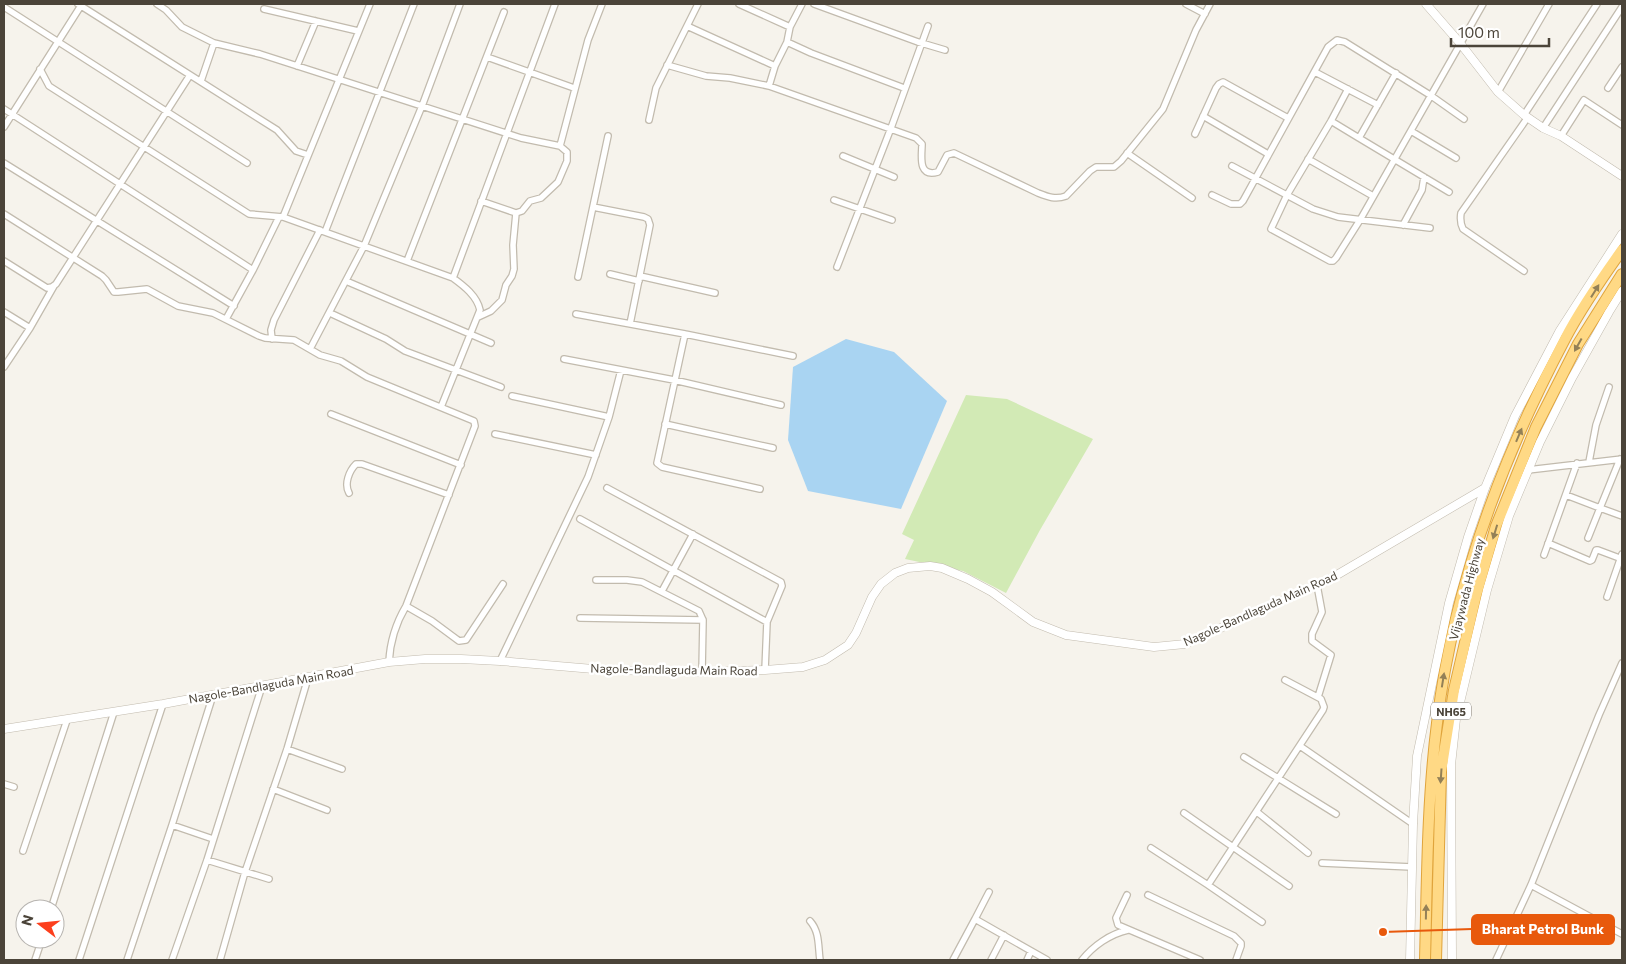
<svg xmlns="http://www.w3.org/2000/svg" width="1626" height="964" viewBox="0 0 1626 964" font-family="Commissioner,sans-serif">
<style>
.green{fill:#d2eab5}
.water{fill:#a9d4f2}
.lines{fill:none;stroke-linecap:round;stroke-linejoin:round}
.minor-casing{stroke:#c2bbae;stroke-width:8}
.tertiary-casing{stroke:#c2bbae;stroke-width:9}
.trunk-casing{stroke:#e0a43c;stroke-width:12}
.minor{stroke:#fff;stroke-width:5.5}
.tertiary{stroke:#fff;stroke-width:8}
.trunk{stroke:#ffd985;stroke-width:10}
.oneway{fill:#938057}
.labels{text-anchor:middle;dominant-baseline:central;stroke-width:5;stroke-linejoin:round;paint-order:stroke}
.shield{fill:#fff;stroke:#817c74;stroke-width:1}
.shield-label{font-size:11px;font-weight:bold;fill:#4b4439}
.street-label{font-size:12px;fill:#4b4439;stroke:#fff}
.leader{fill:none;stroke:#e8590c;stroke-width:2}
.callout-dot{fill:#e8590c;stroke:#fff;stroke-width:2}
.callout{fill:#e8590c;stroke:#e8590c;stroke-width:2}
.callout-label{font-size:14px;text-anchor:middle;font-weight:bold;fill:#fff}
</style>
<rect width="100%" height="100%" fill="#f6f3ec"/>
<path class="green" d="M966,395L1007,399L1093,439L1040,530L1006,593L963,571L905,559L914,540L902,534Z"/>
<path class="water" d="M846,339L894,352L947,401L901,509L808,491L788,440L793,367Z"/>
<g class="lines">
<defs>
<path id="minor" d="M78,4L277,130L296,151L308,155
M157,4L166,10L182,27L214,43L260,54L338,79L521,138L560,146L588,40L602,4
M739,4L790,27
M814,4L918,42L945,50
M1186,4L1205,14
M4,7L247,163
M264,9L358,31
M687,26L775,66
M787,42L811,53L904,88
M487,57L574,88
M667,65L706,76L730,78L769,86L916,138L922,144C922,155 917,178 938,172L947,155L954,153L1038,193C1048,197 1056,200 1066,196L1090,171L1096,167H1114L1121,161L1163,109L1196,30L1210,4
M297,66L316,21
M40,69L49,86L249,214L283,217L453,278C464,286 477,296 480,310L441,407
M1315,72L1378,105
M201,81L214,43
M769,86L775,66L787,42L790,27L802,4
M1608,88L1622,67
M1348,89L1331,121L1287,195L1271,229L1330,261H1333L1336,258L1360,220L1483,4
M1498,92L1549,4
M4,109L253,270
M1524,115L1597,4
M1203,116L1268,154
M649,120L656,88L698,4
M1331,121L1359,138L1396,73
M4,127L82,4
M1543,128L1622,7
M1411,131L1456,158
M1195,134L1216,88L1219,84L1223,82L1288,118
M1561,136L1584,100L1622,125
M1359,138L1449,192
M1127,153L1192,198
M843,156L894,177
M1308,159L1373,196
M4,163L234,306
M1232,166L1313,209L1338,217L1430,228
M1212,195L1231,204H1240L1243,201L1328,47L1337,40L1345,42L1430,95L1464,119
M834,200L892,220
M481,201L516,213L522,211L530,201L541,198L558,182L567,161V152L560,146
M593,207L644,217L648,219L650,225L630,324
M4,214L102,276L106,280L114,292H118L147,289L178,306L213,313L259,336L265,338L294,340L320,355L341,361L367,377L474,421L475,426L406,606C396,623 390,642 389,662
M283,217L370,4
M1403,225L1422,190L1424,177
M325,232L414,4
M4,261L47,288L52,287L56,284L190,75
M407,261L504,12
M837,267L891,128L928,26
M1524,271L1463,229C1460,223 1460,219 1461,213L1528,117
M610,274L639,281
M640,276L715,293
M578,277L608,136
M453,278L555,4
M346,281L491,343
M4,312L30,328L4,367
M330,313L386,339L405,351L501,387
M576,314L685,334L793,356
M478,317L491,311L502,300L506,285L512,276L514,269L513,245L516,213
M226,319L253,270L279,217
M30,328L54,286
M685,334L657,463L662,467L760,489
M272,339L271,330L274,320L320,230
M310,349L364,246L422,106L460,4
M564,359L674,380L781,405
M512,396L609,417
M331,414L461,465
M665,424L773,448
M495,434L596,455
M1620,459L1600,508L1622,516
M1589,462L1596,425L1609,387
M1528,470L1622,459
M607,488L781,582L782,586L767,622L765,670
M349,493C344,484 349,471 356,464H362L449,495
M1566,495L1600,508L1588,538
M580,519L767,622
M1548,543L1590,561L1592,560L1596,550H1598L1622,559
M1544,555L1577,463
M596,580H627L642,582L699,611L703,620L702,672
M1317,585L1322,612L1312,634V641L1331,655L1318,697
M662,591L693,534
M1607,597L1622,554
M406,606L432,621L459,641L466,640L503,584
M580,618L703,620
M500,661L588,477L609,417L621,370
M1300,746L1413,824
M287,749L342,769
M1244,757L1336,814
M4,784L14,787
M273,789L327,810
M1257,812L1308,853
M1184,813L1289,886
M172,825L213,839
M1151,848L1208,885
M23,851L67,720
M207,860L269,879
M1322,863L1412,867
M1531,885L1622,934
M989,892L975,919L1047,960
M1127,895L1116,918L1118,925L1200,960
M1148,895L1234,936L1241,943V946L1236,960
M51,909L114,712
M810,921C820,932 818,947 820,960
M1262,922L1208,885L1323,710L1324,707L1321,699L1285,680
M35,960L42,939
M79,960L163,704
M127,960L172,825L213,695
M172,960L207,860L262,686
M220,960L245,872L287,749L308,678
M953,960L975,919
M991,960L1004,935
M1027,960L1031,951
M1082,960C1093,946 1110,934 1128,930
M1496,960L1531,885L1599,715L1622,663"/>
<path id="tertiary" d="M1426,4L1460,43L1498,92L1524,115L1543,128L1561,136L1622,176
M4,729L163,704L389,662L425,659H461L500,661L605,670L702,672L765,670L803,667L825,660L848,645L856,633L872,597L881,584L895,573L908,568L930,566L942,568L968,579L992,592L1033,622L1066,635L1154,647L1185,644L1330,579L1485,488
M1410,960L1413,824L1417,756L1449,603L1468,537L1485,488L1515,416L1559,332L1622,234
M1452,960L1451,765L1456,719L1487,590L1509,516L1540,442L1572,378L1609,312L1622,291"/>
<path id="trunk" d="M1425,960C1427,881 1427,802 1437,723C1453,588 1502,458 1565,339C1581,308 1602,278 1622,250
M1436,960L1441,772L1454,690L1476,595L1496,526L1536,427L1578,344L1622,274"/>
</defs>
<use href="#minor" class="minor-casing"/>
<use href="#tertiary" class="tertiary-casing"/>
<use href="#trunk" class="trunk-casing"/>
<use href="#minor" class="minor"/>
<use href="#tertiary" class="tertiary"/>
<use href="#trunk" class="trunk"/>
</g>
<defs><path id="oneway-solid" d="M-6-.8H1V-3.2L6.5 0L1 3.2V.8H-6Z" transform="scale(1.25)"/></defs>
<g class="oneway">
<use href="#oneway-solid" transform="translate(1595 291) rotate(-58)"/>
<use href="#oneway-solid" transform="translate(1578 345) rotate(119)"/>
<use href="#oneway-solid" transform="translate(1519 435) rotate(-67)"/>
<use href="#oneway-solid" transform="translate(1495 532) rotate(107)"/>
<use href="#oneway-solid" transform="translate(1443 680) rotate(-81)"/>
<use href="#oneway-solid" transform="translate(1441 776) rotate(94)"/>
<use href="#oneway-solid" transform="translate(1426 912) rotate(-89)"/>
</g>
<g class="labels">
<rect class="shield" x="1431" y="702.5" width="40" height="17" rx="4"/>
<g class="shield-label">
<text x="1451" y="711">NH65</text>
</g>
<g class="street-label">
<text transform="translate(1466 589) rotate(-75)">Vijaywada Highway</text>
<text transform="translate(1260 608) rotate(-24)">Nagole-Bandlaguda Main Road</text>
<text transform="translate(674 669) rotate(1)">Nagole-Bandlaguda Main Road</text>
<text transform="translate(271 684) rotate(-10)">Nagole-Bandlaguda Main Road</text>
</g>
</g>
<path class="leader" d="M1383 932L1472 929"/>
<circle class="callout-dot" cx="1383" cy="932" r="5"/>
<rect class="callout" x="1472" y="915" width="142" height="29" rx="5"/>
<g class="callout-label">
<text x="1543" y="934">Bharat Petrol Bunk</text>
</g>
<rect width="1626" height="964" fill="none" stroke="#4b4439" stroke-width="10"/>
<g transform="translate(40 924) rotate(286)"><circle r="24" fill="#ffffff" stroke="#b7b4b0"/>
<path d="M0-4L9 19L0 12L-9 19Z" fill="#fc3f1d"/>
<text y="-8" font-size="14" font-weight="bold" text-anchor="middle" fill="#4b4439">N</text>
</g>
<path d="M1451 38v8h98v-8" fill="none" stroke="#4b4439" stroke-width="2.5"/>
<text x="1458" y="38" font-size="15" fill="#4b4439" stroke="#ffffff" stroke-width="4" paint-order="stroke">100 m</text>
</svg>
